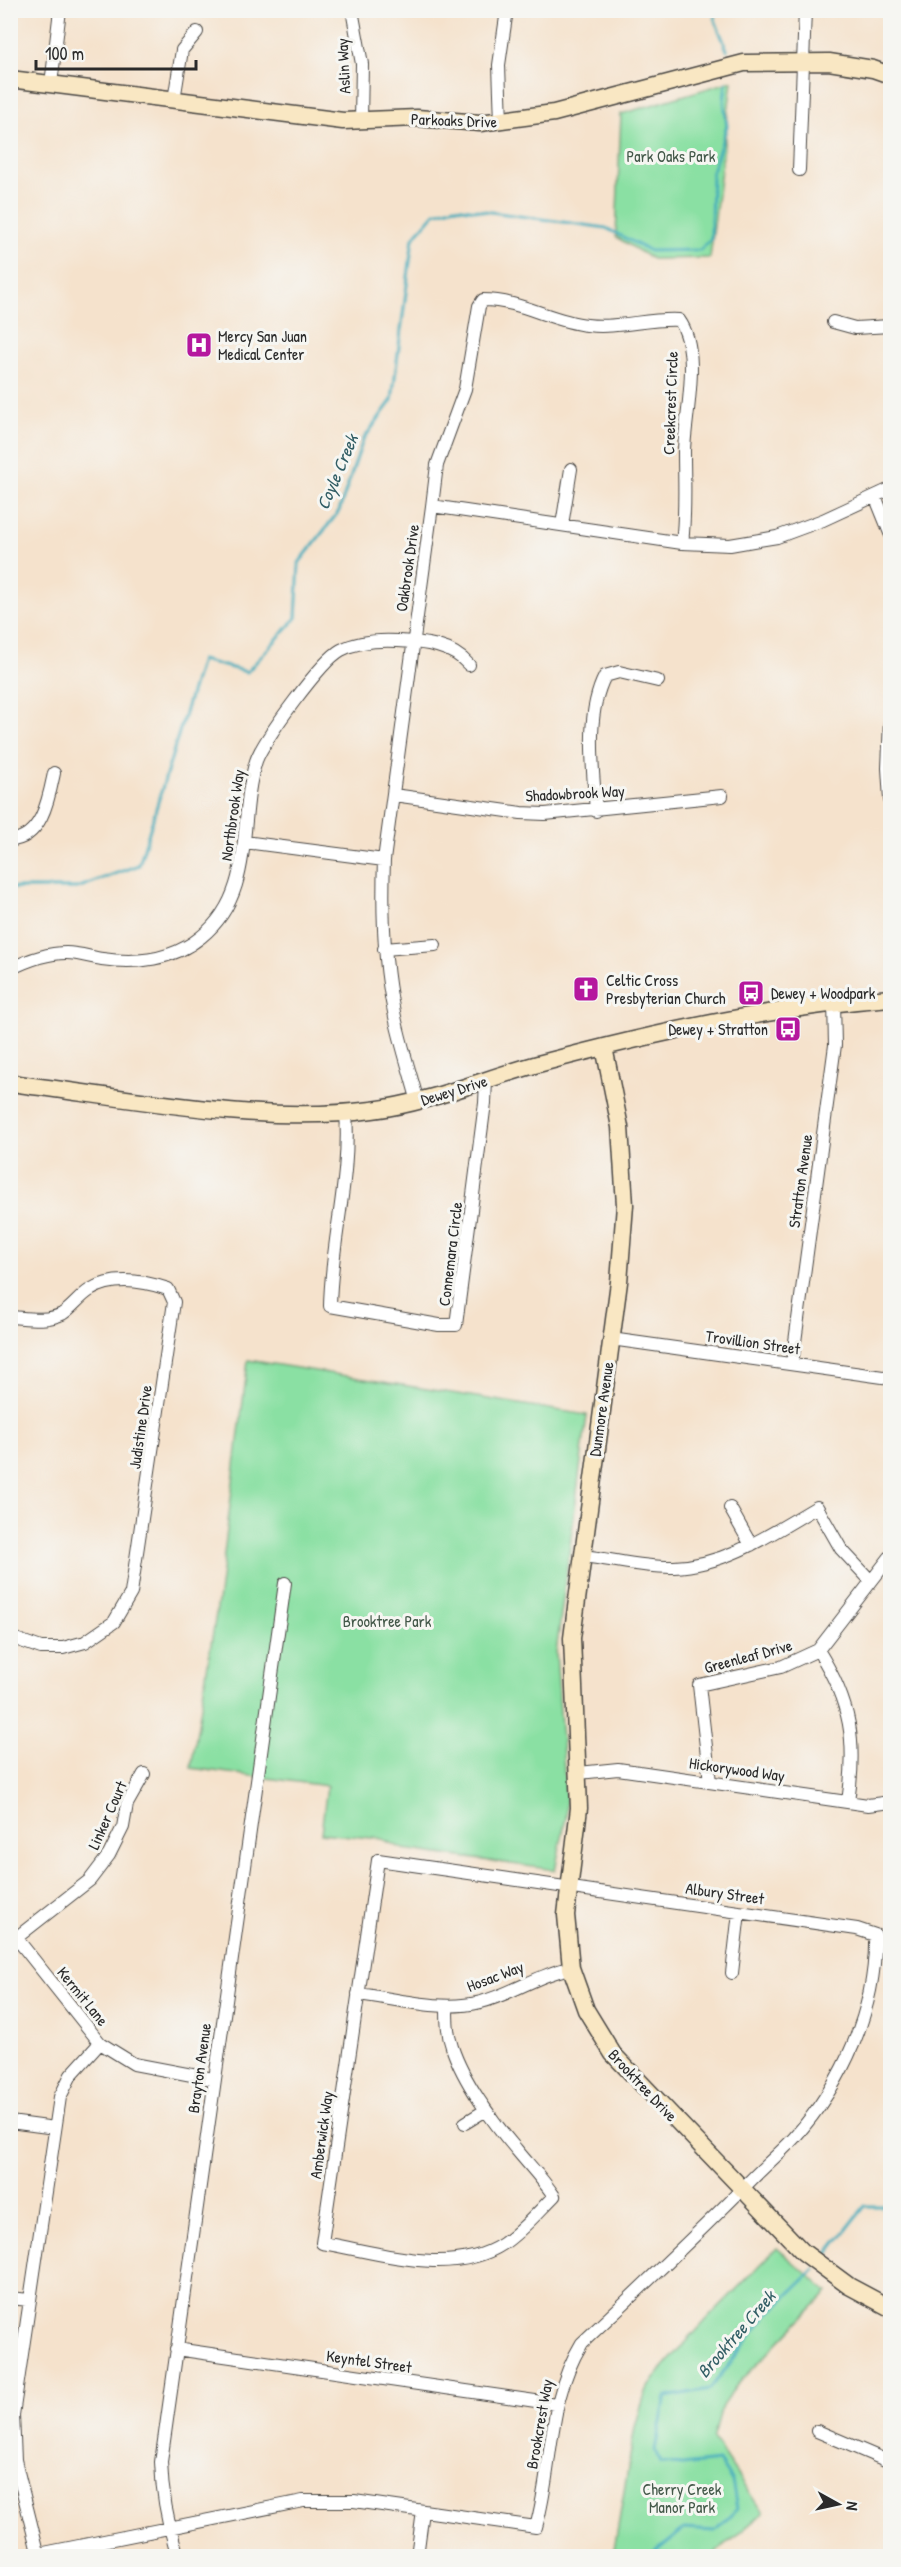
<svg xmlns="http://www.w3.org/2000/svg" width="901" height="2567" viewBox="0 0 901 2567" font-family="'Patrick Hand',sans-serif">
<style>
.green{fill:#8ae0a3;stroke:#5a8667;stroke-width:1.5}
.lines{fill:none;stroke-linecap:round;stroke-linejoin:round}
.stream{stroke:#3dabbb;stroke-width:3}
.street-casing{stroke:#494643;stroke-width:14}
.secondary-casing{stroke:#494643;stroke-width:19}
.street{stroke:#fff;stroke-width:12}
.secondary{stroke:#f9e7c3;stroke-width:16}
.labels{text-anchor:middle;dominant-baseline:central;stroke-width:6;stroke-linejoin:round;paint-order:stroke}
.street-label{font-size:16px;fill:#2b2b2b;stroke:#f6f6f2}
.park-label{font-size:16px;fill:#435849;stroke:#f6f6f2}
.poi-label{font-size:16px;fill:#2b2b2b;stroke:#f6f6f2;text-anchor:start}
.water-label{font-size:18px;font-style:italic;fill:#325e65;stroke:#f6f6f2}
</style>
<rect width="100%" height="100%" fill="#f6f6f2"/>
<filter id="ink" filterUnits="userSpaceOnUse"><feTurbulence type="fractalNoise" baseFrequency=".0167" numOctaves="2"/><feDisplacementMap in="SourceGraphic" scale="12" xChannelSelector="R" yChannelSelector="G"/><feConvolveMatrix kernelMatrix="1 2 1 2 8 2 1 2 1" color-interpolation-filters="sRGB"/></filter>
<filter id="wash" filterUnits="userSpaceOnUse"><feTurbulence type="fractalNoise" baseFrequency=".008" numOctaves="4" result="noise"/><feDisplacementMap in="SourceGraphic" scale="24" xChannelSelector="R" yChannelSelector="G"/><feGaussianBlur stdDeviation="1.35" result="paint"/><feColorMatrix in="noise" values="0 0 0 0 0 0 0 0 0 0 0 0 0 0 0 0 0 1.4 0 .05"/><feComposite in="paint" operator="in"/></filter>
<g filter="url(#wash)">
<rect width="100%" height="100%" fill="#f5e2cc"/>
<path class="green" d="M732,81L710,258L652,259L616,237L621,114Z
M248,1360L587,1415L556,1653L566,1798V1818L555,1870L403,1849L382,1839L321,1833L327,1786L191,1768L219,1595Z
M777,2248L828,2292L736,2386L722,2406L713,2439L763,2513L712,2556H613L635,2427L645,2394L658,2373L710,2316Z"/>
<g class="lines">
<path class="stream" d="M716,10L715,20L727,50
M10,888H77L139,865L201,660L247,672L296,618L299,563L339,511L363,440L392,400L413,238L435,213L455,207L606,228L650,251L700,250L711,239L712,172L727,126L724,101L726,83
M823,2260L865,2206H890
M650,2556L684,2529L715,2531L737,2509L732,2481L719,2461L682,2465L660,2463L655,2450L666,2397L710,2389L767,2315L815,2269"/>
</g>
</g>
<g filter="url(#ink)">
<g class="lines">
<defs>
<path id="street" d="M352,10L362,64L361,121
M51,84L60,10
M174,100L182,50L197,32
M501,122L499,65L507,10
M799,170L805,10
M833,322L855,328L890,326
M875,496L890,533
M432,506L437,465L465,389L479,306L483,300C520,300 551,321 587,325C618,329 648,318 679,320C702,351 685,415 684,451C684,483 686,511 682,543
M562,525L571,469
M890,720L888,768L890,800
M394,795L521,813L545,814L722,796
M596,811C593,769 585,714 605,676L619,672L658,681
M10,840C42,839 49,797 54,773
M245,842L384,860
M384,949L435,945
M10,969C28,960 46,953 66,953C78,953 90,957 102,959C136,964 173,960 201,937C257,892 237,821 256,761C263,740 322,660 341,650C358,641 379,640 398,641C424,642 452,645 469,665
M418,1102C410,1072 400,1042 394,1012C383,961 382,911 384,860L432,506L682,543L730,545L777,537L823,520L890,489
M346,1113C351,1178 331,1241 330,1306L439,1325H456L485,1103L486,1080
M10,1317C27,1318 46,1322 62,1314C72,1308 80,1296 90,1290C113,1276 144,1281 168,1289L174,1302L131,1593L114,1622L85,1642L63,1648H41L10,1637
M611,1339L890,1378
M792,1364L835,1045L834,1002
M730,1508L751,1545
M582,1556C612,1559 643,1568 674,1567C727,1565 772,1533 817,1507L841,1549L871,1581
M818,1650C851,1703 857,1741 848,1802
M579,1773L618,1769L868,1805L890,1802
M710,1782L699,1685L781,1667L818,1650L890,1557
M10,1930L100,2043L134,2064L213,2079
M16,1938L90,1880L109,1855L123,1827L127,1804L144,1774
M732,1973L739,1912
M358,1994C398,1999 441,2012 481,2002C512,1994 539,1974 571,1968
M10,2122L55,2128
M465,2123L486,2110
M10,2298L29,2300
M176,2349L556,2404
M817,2431L890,2462
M39,2554L303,2501H354L536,2527C554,2464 546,2402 582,2343C639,2289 697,2235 752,2179C766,2165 781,2152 794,2138C843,2083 877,2008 875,1935L857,1929L378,1860L322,2243C379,2252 451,2278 503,2244C522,2231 538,2212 554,2196C542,2178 529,2165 516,2149C493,2122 463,2081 452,2047C447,2033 447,2019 447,2006
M39,2556L15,2460L13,2415L60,2097L71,2075L100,2043
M178,2556C168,2525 162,2495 161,2462L285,1583
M417,2556L423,2511"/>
<path id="secondary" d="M10,79L343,121L417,118L480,123L554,113L744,63L829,62L873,69L890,75
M604,1047L620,1127L625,1205L619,1282L572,1638L579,1808L566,1915L571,1968L586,2010L613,2054L803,2252L849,2286L890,2308
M10,1083C124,1097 259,1125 372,1110C429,1103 483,1079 538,1064C654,1033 771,1007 890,998"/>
</defs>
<use href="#street" class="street-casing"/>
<use href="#secondary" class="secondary-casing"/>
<use href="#street" class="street"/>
<use href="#secondary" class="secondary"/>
</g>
</g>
<defs>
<symbol id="hospital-square" viewBox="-11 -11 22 22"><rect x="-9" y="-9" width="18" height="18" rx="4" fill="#b5179e" stroke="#f6f6f2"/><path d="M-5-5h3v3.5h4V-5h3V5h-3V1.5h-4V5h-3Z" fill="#fff"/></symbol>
<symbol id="church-square" viewBox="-11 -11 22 22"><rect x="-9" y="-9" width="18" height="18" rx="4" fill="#b5179e" stroke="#f6f6f2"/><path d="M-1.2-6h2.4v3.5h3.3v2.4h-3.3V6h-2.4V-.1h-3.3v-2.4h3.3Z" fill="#fff"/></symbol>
<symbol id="bus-square" viewBox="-11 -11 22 22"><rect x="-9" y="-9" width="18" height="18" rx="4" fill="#b5179e" stroke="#f6f6f2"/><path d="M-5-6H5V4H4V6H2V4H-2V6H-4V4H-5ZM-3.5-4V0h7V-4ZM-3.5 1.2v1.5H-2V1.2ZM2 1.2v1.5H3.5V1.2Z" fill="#fff"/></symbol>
</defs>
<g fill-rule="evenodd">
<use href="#hospital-square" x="184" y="330" width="30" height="30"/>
<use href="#church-square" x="571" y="974" width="30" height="30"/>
<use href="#bus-square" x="736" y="978" width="30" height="30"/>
<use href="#bus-square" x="773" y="1014" width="30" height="30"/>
</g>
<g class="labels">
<g class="street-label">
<text transform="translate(343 66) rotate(-93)">Aslin Way</text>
<text transform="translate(454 120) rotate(2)">Parkoaks Drive</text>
<text transform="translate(670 403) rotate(-88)">Creekcrest Circle</text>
<text transform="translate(407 568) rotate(-82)">Oakbrook Drive</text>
<text transform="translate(575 793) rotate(-3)">Shadowbrook Way</text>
<text transform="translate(232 815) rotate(-82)">Northbrook Way</text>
<text transform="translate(454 1090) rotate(-17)">Dewey Drive</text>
<text transform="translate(800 1181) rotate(-82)">Stratton Avenue</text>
<text transform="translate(450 1254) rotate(-83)">Connemara Circle</text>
<text transform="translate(753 1342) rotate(8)">Trovillion Street</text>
<text transform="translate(601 1409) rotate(-82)">Dunmore Avenue</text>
<text transform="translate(140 1427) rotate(-82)">Judistine Drive</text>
<text transform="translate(748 1656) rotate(-15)">Greenleaf Drive</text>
<text transform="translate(737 1769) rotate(8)">Hickorywood Way</text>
<text transform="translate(107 1815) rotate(-66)">Linker Court</text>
<text transform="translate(725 1893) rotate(8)">Albury Street</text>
<text transform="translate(495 1976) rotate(-21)">Hosac Way</text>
<text transform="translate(83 1996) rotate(51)">Kermit Lane</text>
<text transform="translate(199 2068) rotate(-82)">Brayton Avenue</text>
<text transform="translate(643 2085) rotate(47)">Brooktree Drive</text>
<text transform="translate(321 2135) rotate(-82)">Amberwick Way</text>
<text transform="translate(369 2361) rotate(8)">Keyntel Street</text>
<text transform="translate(539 2424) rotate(-80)">Brookcrest Way</text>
</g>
<g class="park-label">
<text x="671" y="156">Park Oaks Park</text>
<text x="387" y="1621">Brooktree Park</text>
<text x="682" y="2489">Cherry Creek<tspan x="682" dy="18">Manor Park</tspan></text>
</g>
<g class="poi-label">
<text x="218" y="336">Mercy San Juan<tspan x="218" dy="18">Medical Center</tspan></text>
<text x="606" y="980">Celtic Cross<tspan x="606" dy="18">Presbyterian Church</tspan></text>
<text x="771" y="993">Dewey + Woodpark</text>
<text x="768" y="1029" text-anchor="end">Dewey + Stratton</text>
</g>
<g class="water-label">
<text transform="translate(337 472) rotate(-67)">Coyle Creek</text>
<text transform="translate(736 2334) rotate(-49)">Brooktree Creek</text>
</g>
</g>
<rect width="901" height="2567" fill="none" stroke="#f6f6f2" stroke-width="36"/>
<g transform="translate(838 2504) rotate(98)" stroke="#f6f6f2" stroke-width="4.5" paint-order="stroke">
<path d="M0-4.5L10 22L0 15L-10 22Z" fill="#2b2b2b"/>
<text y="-9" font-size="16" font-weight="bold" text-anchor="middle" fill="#2b2b2b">N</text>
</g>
<path d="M36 60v9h160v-9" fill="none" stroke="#2b2b2b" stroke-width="3"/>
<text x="45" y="60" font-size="18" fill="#2b2b2b" stroke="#f6f6f2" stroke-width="4.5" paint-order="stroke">100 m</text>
</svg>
